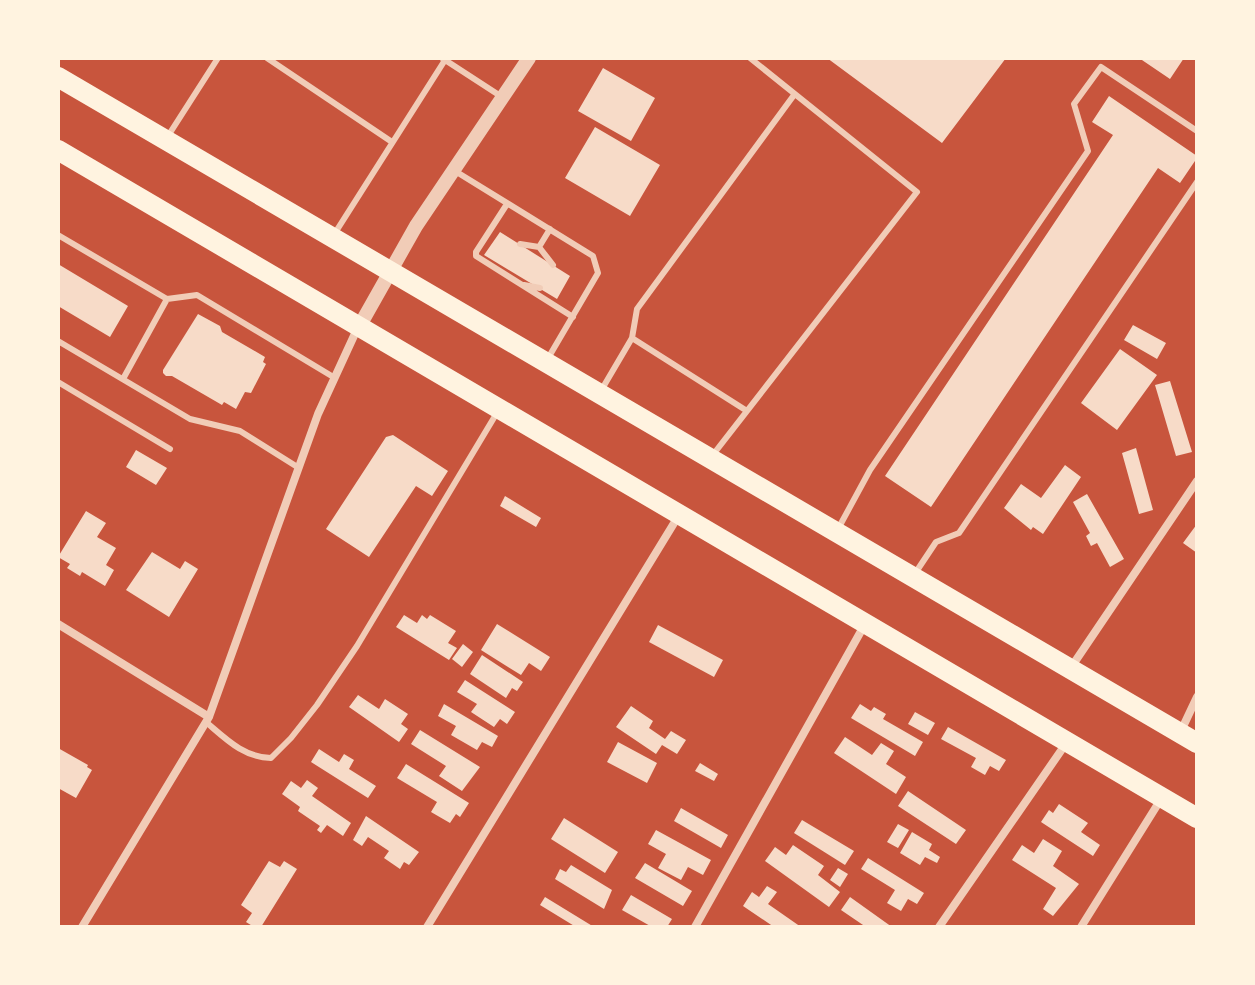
<svg xmlns="http://www.w3.org/2000/svg" width="1255" height="985" viewBox="0 0 1255 985" font-family="Arial,sans-serif">
<style>
.building{fill:#f7dbc8}
.lines{fill:none;stroke-linecap:round;stroke-linejoin:round}
.service{stroke:#f1ccb7;stroke-width:6}
.minor{stroke:#f1ccb7;stroke-width:8}
.tertiary{stroke:#f1ccb7;stroke-width:14}
.primary{stroke:#fff3e0;stroke-width:20}
</style>
<rect width="100%" height="100%" fill="#c8553d"/>
<path class="building" d="M827,58H1006L942,143Z
M1139,58H1184L1170,79Z
M603,68L655,98L631,141L578,111Z
M1109,96L1197,156V158L1180,183L1158,168L931,507L885,476L1113,135L1092,122Z
M595,127L660,165L630,216L565,178Z
M500,232L570,276L557,299L484,255Z
M58,264L128,306L110,337L58,306Z
M198,314L220,326L222,332L265,357L263,362L266,364L251,393L245,392L236,409L224,402L222,405L172,376H166L163,373V370Z
M1133,325L1166,343L1157,359L1124,340Z
M1120,349L1157,375L1117,430L1081,403Z
M1170,381L1192,452L1176,456L1155,385Z
M393,435L448,471L432,496L416,486L369,557L326,529L386,437Z
M1136,448L1153,510L1139,514L1122,453Z
M136,450L167,468L156,485L126,467Z
M1065,465L1081,477L1043,534L1033,527L1031,530L1004,508L1021,484L1041,498Z
M1087,494L1124,559L1110,567L1097,543L1091,546L1086,536L1090,533L1073,502Z
M505,496L541,518L536,527L500,506Z
M86,511L106,523L97,537L116,548L106,565L114,570L105,586L82,572L80,576L67,568L70,564L58,557Z
M1197,524V553L1183,543Z
M152,552L180,569L185,561L198,569L169,617L126,590Z
M404,615L417,623L422,615L427,619L430,615L456,631L448,643L457,648L449,660L396,627Z
M497,624L550,657L541,671L529,663L521,675L481,650Z
M658,625L723,660L714,677L649,642Z
M463,644L473,652L462,667L452,659Z
M482,655L523,682L517,691L512,688L506,698L470,674Z
M465,680L515,712L507,724L500,719L494,727L471,712L477,704L457,692Z
M358,695L379,709L385,699L408,714L401,724L408,729L399,742L349,707Z
M444,704L498,736L492,747L482,742L477,750L451,735L456,726L438,716Z
M860,704L871,711L874,707L886,714L883,719L923,742L915,756L851,718Z
M631,706L653,721L649,728L665,739L671,731L686,740L677,754L662,745L656,754L616,727Z
M915,712L935,723L928,735L908,724Z
M948,727L1006,760L999,771L990,766L985,775L971,767L976,758L941,739Z
M420,730L480,767L462,791L439,776L446,766L411,744Z
M845,737L872,755L881,743L894,751L886,764L906,777L896,794L834,753Z
M618,742L657,763L647,783L607,762Z
M58,748L88,765L87,767L92,770L76,798L58,788Z
M319,749L339,762L344,754L354,760L349,769L376,786L368,798L311,762Z
M700,763L718,774L714,781L695,771Z
M406,764L469,803L460,817L456,814L450,823L431,812L437,802L397,778Z
M307,780L318,788L312,796L351,823L343,836L327,825L321,833L317,830L320,826L298,811L300,807L282,794L291,781L301,788Z
M908,791L966,830L956,844L898,806Z
M1059,804L1088,823L1081,832L1100,845L1093,856L1041,822L1049,810L1053,813Z
M681,808L728,835L721,848L674,821Z
M366,816L419,852L409,865L404,862L400,869L384,858L389,851L368,837L362,846L353,840Z
M564,818L618,852L605,873L551,839Z
M802,820L854,851L845,865L794,833Z
M898,824L909,830L898,848L887,842Z
M656,830L711,860L703,875L688,867L681,880L658,868L666,854L648,844Z
M912,832L932,844L929,850L940,857L937,863L925,857L920,865L900,853Z
M1043,839L1062,851L1053,866L1079,884L1053,916L1043,909L1056,888L1012,860L1022,845L1034,853Z
M793,845L824,866L818,875L840,892L829,907L765,861L775,847L786,855Z
M868,858L924,893L917,904L908,899L901,911L887,903L895,890L861,869Z
M269,861L280,867L284,861L297,869L261,927H254L246,922L252,913L241,905Z
M645,863L692,891L683,906L635,878Z
M571,865L612,890L604,909L555,879L560,869L566,872Z
M838,868L848,874L840,887L830,880Z
M767,886L777,892L768,904L801,927H774L743,906L752,892L759,897Z
M631,895L672,919L667,927H652L622,910Z
M545,897L594,927H576L540,905Z
M850,897L892,927H866L841,910Z"/>
<g class="lines">
<path class="service" d="M267,58L392,142
M442,58L502,97
M168,136L218,58
M455,171L593,256L598,273L547,360
M507,204L476,252V256L573,317
M335,233L445,60
M58,235L167,299L197,295L335,378
M520,244L539,247L553,265
M539,247L550,229
M524,285L540,288
M632,338L637,309L794,95
M58,341L190,419L240,431L299,468
M123,379L167,299
M58,382L170,449
M602,389L632,338L747,411
M712,456L917,192L750,58
M838,529L870,470L1088,151L1074,104L1101,67L1197,131
M914,575L936,542L959,533L1197,182
M206,722C226,739 243,757 271,758L291,738L317,705L357,646L498,411"/>
<path class="minor" d="M58,624L209,717
M1070,669L1197,481
M1180,733L1197,697
M82,927L209,717L318,414L358,327
M427,927L679,515
M695,927L865,624
M939,927L1067,742
M1081,927L1161,799"/>
<path class="tertiary" d="M359,327L416,226L529,58"/>
<path class="primary" d="M58,77L1197,743
M58,150L1197,818"/>
</g>
<rect width="1255" height="985" fill="none" stroke="#fff3e0" stroke-width="120"/>
</svg>
